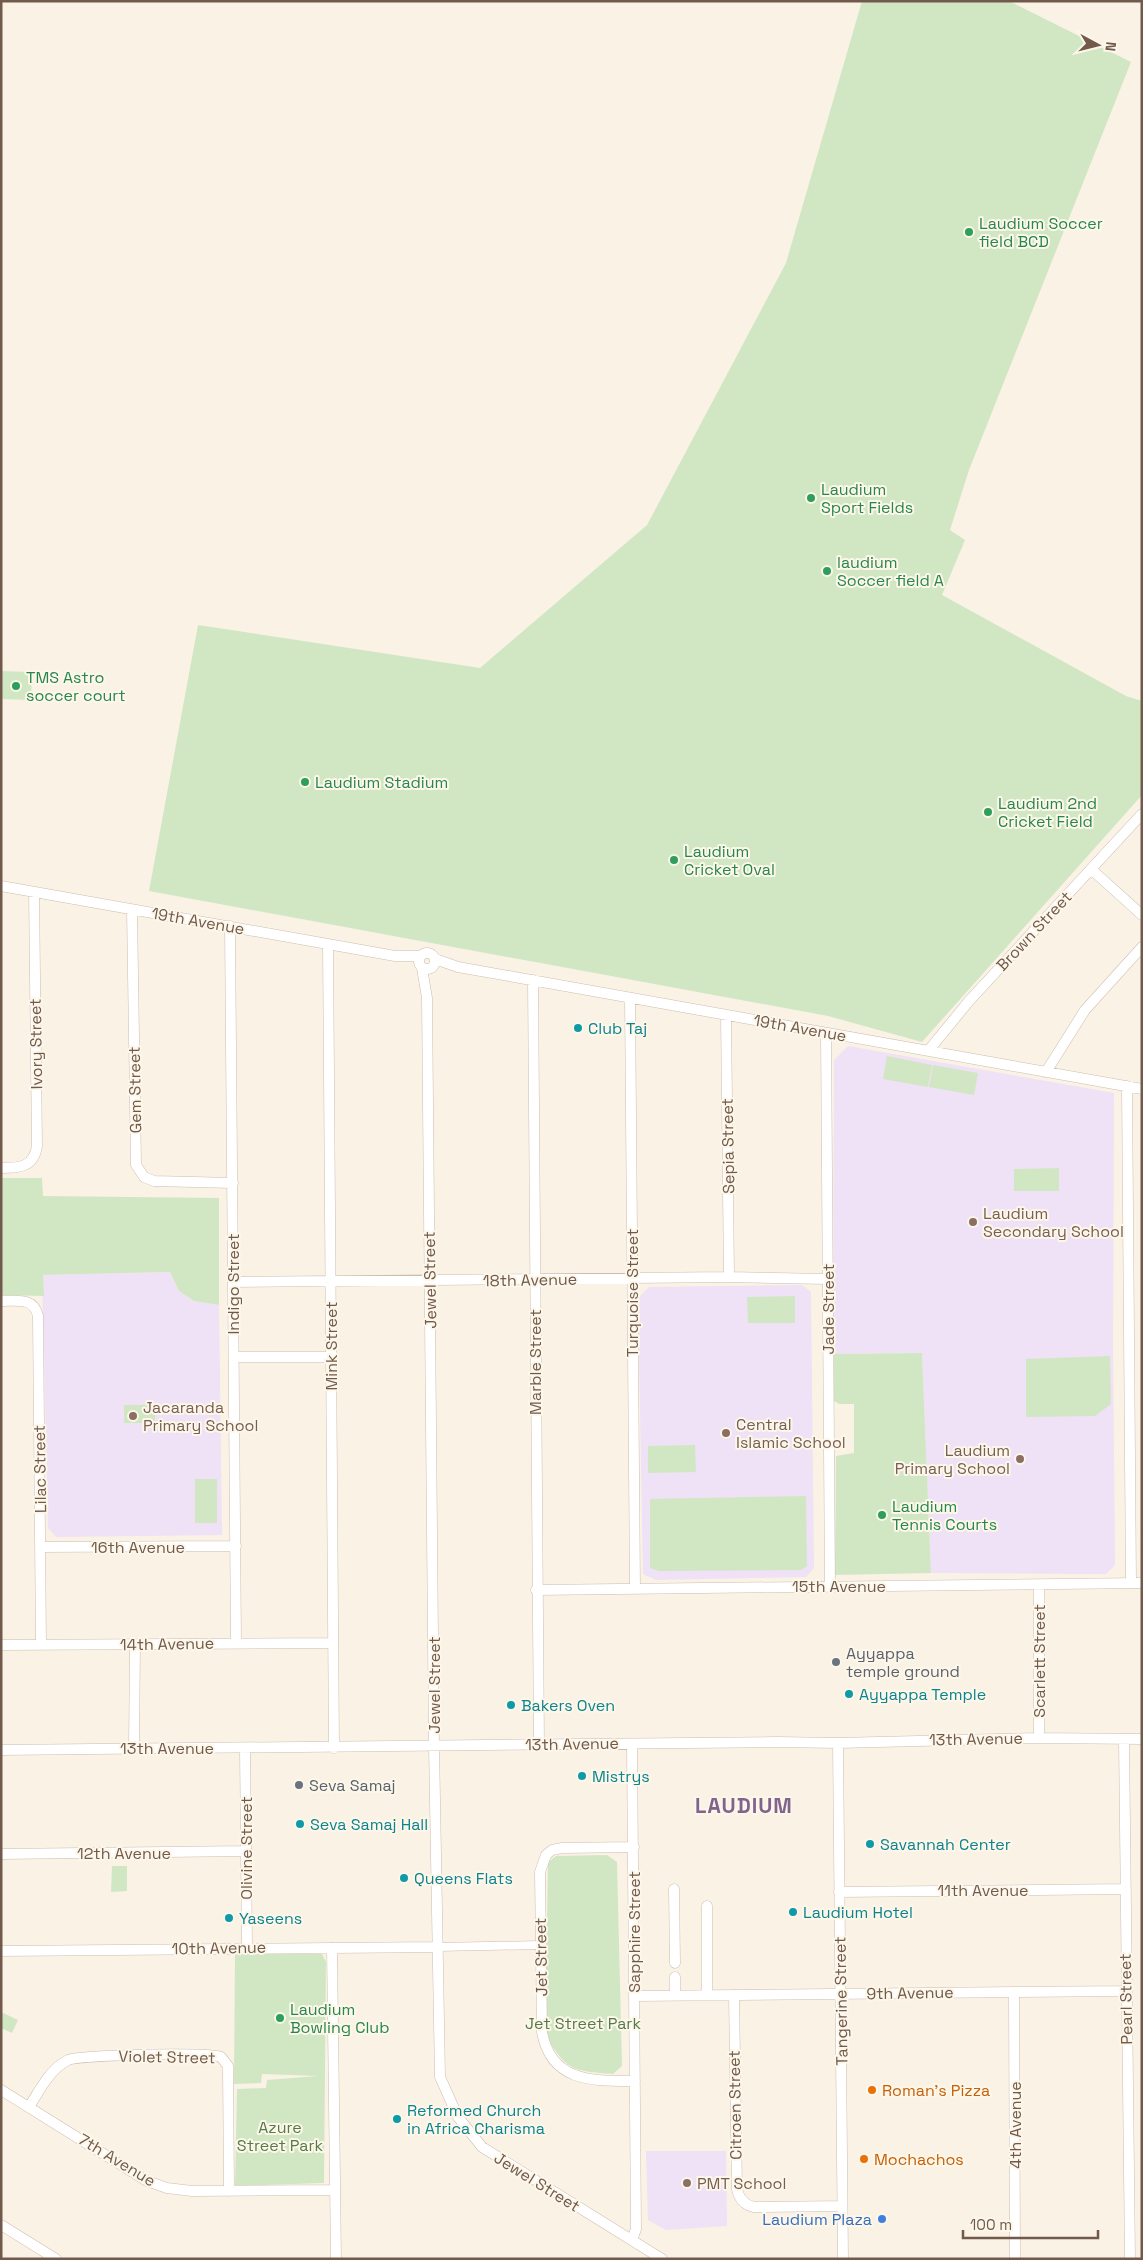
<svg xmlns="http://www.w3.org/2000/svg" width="1143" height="2260" viewBox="0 0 1143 2260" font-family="'Space Grotesk',sans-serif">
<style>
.education{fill:#efe1f6}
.green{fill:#d1e7c4}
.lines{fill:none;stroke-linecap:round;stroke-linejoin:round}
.pedestrian-casing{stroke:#cdbdaf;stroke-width:9}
.minor-casing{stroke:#cdbdaf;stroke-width:11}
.pedestrian{stroke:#fff;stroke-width:8}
.minor{stroke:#fff;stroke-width:10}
.leisure-dot{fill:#2e9e5b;stroke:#fdf7ea;stroke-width:2}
.culture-dot{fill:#0f9aa8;stroke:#fdf7ea;stroke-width:2}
.education-dot{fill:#8d6e63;stroke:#fdf7ea;stroke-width:2}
.worship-dot{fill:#6b7280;stroke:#fdf7ea;stroke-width:2}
.food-dot{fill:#e8710a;stroke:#fdf7ea;stroke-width:2}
.shop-dot{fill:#3f7fe0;stroke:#fdf7ea;stroke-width:2}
.labels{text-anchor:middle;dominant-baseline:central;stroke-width:4;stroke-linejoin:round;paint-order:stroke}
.leisure-label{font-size:16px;fill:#27864d;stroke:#fdf7ea;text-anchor:start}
.street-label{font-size:16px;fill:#715a4c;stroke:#fdf7ea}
.culture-label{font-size:16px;fill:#0d838f;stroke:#fdf7ea;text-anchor:start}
.education-label{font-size:16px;fill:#785e54;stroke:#fdf7ea;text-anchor:start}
.worship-label{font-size:16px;fill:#5b616d;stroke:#fdf7ea;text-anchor:start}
.park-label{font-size:16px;fill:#557b48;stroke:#fdf7ea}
.food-label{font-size:16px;fill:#c56008;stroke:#fdf7ea;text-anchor:start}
.shop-label{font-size:16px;fill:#366cbe;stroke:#fdf7ea;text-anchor:end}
.district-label{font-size:21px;font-weight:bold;letter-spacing:1px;fill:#80648d;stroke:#fdf7ea}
</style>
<rect width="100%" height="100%" fill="#faf2e5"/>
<path class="education" d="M848,1046L1114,1093L1113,1350L1115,1565L1106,1574L931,1573L922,1353L833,1354L834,1060Z
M170,1272L179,1291L194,1301L219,1305L222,1535L56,1537L48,1528L42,1275Z
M802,1285L811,1292L814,1568L806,1577L656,1580L643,1574L638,1298L649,1287Z
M646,2151H726L727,2226L666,2230L648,2220Z"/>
<path class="green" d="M862,1H1009L1131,62L969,470L950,530L965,540L942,595L1126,696L1142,701V795L922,1042L828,1016L149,891L198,625L480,668L647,525L786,263Z
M1,671L32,672L31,700L1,699Z
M887,1056L932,1065L928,1087L883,1079Z
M933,1065L978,1073L974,1095L929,1087Z
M1059,1168V1191H1014V1169Z
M1,1178H42L43,1196L219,1198V1305L194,1301L179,1291L170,1272L43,1275L44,1296L1,1295Z
M795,1296V1323H748L747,1297Z
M922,1353L931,1573L835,1575L836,1456L854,1453V1404H839L834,1401L833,1354Z
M1110,1356L1111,1404L1095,1416L1026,1417V1359Z
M124,1405H155V1423H124Z
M695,1445L696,1472L648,1473V1446Z
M195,1479H217V1523H195Z
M806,1496L807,1566L801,1570L659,1571L650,1568V1499Z
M607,1855L617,1862L622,2066L613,2074C573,2071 566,2071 545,2034L548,1862L556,1856Z
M112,1866H127V1891L111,1892Z
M235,1954H322L326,1962L324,2183L235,2186L237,2089L266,2088L267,2080L318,2076L262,2074L261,2083L234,2084Z
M1,2012L18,2020L12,2033L1,2028Z"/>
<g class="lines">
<defs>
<path id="pedestrian" d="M437,1947L541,1945"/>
<path id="minor" d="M1091,869L1142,915
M1,886L395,956H421
M132,910L136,1165L144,1177L154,1181L233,1183
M230,926L236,1643
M328,944L334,1748
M419 961a8 8 0 1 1 16 0a8 8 0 1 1-16 0Z
M435,959L458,967L1142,1089
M422,968L427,998L434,1745L440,2077L458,2117L482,2147L662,2259
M533,980L539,1745
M630,998L635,1588
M726,1015L729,1277
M826,1033L830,1586
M929,1050L969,1001L1142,814
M1046,1072L1085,1010L1142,947
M1127,1086L1131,1583
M1,1168C20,1168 34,1167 37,1146L34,892
M233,1282L729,1277L827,1279
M1,1301C17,1301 34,1297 38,1316L41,1645
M234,1357H331
M41,1547L236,1546
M1039,1585V1738
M536,1590L1142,1583
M1,1645L333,1643
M1124,1739L1130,2259
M838,1743L843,2259
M134,1748L135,1644
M245,1749L247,1948
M1,1750L778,1742L838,1743L1039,1738L1142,1739
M634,1847L562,1848L552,1850L546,1855L540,1872L542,2032C551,2083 594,2081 635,2081
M1,1854L247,1851
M674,1889L675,1963
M839,1892L1126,1889
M707,1906V1995
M332,1948L336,2259
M1,1951L437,1947
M1014,1992L1015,2259
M675,1995V1977
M734,1995L737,2189C739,2199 744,2205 754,2207L842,2206
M635,1996L1126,1991
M1,2090L147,2181L167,2188L192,2191L335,2190
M29,2107C40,2090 49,2070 68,2060C79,2055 208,2052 221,2057L228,2066L229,2191
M1,2225L56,2259
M632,2240L636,2229L632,1744"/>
</defs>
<use href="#pedestrian" class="pedestrian-casing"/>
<use href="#minor" class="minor-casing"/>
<use href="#pedestrian" class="pedestrian"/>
<use href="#minor" class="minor"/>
</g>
<g class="leisure-dot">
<circle cx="969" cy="232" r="5"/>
<circle cx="811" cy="498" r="5"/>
<circle cx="827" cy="571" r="5"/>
<circle cx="16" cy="686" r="5"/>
<circle cx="305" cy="782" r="5"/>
<circle cx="988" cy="812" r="5"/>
<circle cx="674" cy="860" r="5"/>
<circle cx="882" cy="1515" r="5"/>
<circle cx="280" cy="2018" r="5"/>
</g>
<g class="culture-dot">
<circle cx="578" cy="1028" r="5"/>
<circle cx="849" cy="1694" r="5"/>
<circle cx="511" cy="1705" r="5"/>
<circle cx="582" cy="1776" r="5"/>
<circle cx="300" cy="1824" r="5"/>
<circle cx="870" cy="1844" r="5"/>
<circle cx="404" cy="1878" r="5"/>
<circle cx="793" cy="1912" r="5"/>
<circle cx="229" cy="1918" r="5"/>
<circle cx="397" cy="2119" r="5"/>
</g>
<g class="education-dot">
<circle cx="973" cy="1222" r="5"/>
<circle cx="133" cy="1416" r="5"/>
<circle cx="726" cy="1433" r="5"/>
<circle cx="1020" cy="1459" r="5"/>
<circle cx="687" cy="2183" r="5"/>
</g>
<g class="worship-dot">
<circle cx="836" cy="1662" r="5"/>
<circle cx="299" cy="1785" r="5"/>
</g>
<g class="food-dot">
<circle cx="872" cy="2090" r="5"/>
<circle cx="864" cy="2159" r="5"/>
</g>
<circle class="shop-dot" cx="882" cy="2219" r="5"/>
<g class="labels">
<g class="leisure-label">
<text x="979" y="223">Laudium Soccer<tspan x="979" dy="18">field BCD</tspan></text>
<text x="821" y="489">Laudium<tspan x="821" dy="18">Sport Fields</tspan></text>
<text x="837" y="562">laudium<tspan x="837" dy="18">Soccer field A</tspan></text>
<text x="26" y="677">TMS Astro<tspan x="26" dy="18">soccer court</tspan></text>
<text x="315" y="782">Laudium Stadium</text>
<text x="998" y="803">Laudium 2nd<tspan x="998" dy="18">Cricket Field</tspan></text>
<text x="684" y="851">Laudium<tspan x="684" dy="18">Cricket Oval</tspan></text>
<text x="892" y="1506">Laudium<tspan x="892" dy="18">Tennis Courts</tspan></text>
<text x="290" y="2009">Laudium<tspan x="290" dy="18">Bowling Club</tspan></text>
</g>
<g class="street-label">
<text transform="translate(198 921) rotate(10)">19th Avenue</text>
<text transform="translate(1034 931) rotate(-47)">Brown Street</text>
<text transform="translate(800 1028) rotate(10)">19th Avenue</text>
<text transform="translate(36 1044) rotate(-91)">Ivory Street</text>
<text transform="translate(135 1090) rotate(-91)">Gem Street</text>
<text transform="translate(728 1146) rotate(-91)">Sepia Street</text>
<text transform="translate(430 1280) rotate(-91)">Jewel Street</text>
<text transform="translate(530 1280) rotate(-1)">18th Avenue</text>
<text transform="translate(233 1284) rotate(-90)">Indigo Street</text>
<text transform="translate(632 1293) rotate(-90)">Turquoise Street</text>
<text transform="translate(828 1309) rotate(-90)">Jade Street</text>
<text transform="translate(331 1346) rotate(-90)">Mink Street</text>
<text transform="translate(535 1362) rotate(-90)">Marble Street</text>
<text transform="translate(40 1469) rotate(-91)">Lilac Street</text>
<text x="138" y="1547">16th Avenue</text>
<text x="839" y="1586">15th Avenue</text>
<text transform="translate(167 1644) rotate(-1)">14th Avenue</text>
<text transform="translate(1039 1661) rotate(-90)">Scarlett Street</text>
<text transform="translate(434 1685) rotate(-90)">Jewel Street</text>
<text transform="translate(976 1739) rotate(-1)">13th Avenue</text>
<text transform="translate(572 1744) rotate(-1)">13th Avenue</text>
<text x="167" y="1748">13th Avenue</text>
<text transform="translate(246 1848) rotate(-90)">Olivine Street</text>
<text x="124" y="1853">12th Avenue</text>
<text x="983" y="1890">11th Avenue</text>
<text transform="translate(634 1932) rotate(-90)">Sapphire Street</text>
<text transform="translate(219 1948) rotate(-1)">10th Avenue</text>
<text transform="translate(541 1957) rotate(-91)">Jet Street</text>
<text transform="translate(910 1993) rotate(-1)">9th Avenue</text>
<text transform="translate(1126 1999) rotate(-91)">Pearl Street</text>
<text transform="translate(841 2001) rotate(-91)">Tangerine Street</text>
<text transform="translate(167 2057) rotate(1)">Violet Street</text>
<text transform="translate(735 2105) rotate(-91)">Citroen Street</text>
<text transform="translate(1015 2125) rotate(-90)">4th Avenue</text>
<text transform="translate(117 2160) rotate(31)">7th Avenue</text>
<text transform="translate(537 2182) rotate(32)">Jewel Street</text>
</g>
<g class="culture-label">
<text x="588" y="1028">Club Taj</text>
<text x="859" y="1694">Ayyappa Temple</text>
<text x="521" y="1705">Bakers Oven</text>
<text x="592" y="1776">Mistrys</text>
<text x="310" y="1824">Seva Samaj Hall</text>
<text x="880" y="1844">Savannah Center</text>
<text x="414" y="1878">Queens Flats</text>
<text x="803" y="1912">Laudium Hotel</text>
<text x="239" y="1918">Yaseens</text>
<text x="407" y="2110">Reformed Church<tspan x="407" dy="18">in Africa Charisma</tspan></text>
</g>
<g class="education-label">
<text x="983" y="1213">Laudium<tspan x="983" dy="18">Secondary School</tspan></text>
<text x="143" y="1407">Jacaranda<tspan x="143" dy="18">Primary School</tspan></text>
<text x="736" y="1424">Central<tspan x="736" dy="18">Islamic School</tspan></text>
<text x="1010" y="1450" text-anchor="end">Laudium<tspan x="1010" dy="18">Primary School</tspan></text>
<text x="697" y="2183">PMT School</text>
</g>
<g class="worship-label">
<text x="846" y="1653">Ayyappa<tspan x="846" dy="18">temple ground</tspan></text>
<text x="309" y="1785">Seva Samaj</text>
</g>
<g class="park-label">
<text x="583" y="2023">Jet Street Park</text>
<text x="280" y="2127">Azure<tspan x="280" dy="18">Street Park</tspan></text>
</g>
<g class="food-label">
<text x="882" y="2090">Roman's Pizza</text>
<text x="874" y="2159">Mochachos</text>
</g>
<g class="shop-label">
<text x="872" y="2219">Laudium Plaza</text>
</g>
<g class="district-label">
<text x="744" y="1805">LAUDIUM</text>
</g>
</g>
<rect width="1143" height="2260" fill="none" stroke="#715a4c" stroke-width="5"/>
<g transform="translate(1098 45) rotate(97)" stroke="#fdf7ea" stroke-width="4" paint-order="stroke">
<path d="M0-4L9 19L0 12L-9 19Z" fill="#715a4c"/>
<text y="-8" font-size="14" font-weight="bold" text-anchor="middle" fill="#715a4c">N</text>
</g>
<path d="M963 2230v8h135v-8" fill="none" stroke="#715a4c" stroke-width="2.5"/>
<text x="970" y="2230" font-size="15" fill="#715a4c" stroke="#fdf7ea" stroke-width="4" paint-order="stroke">100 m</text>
</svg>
